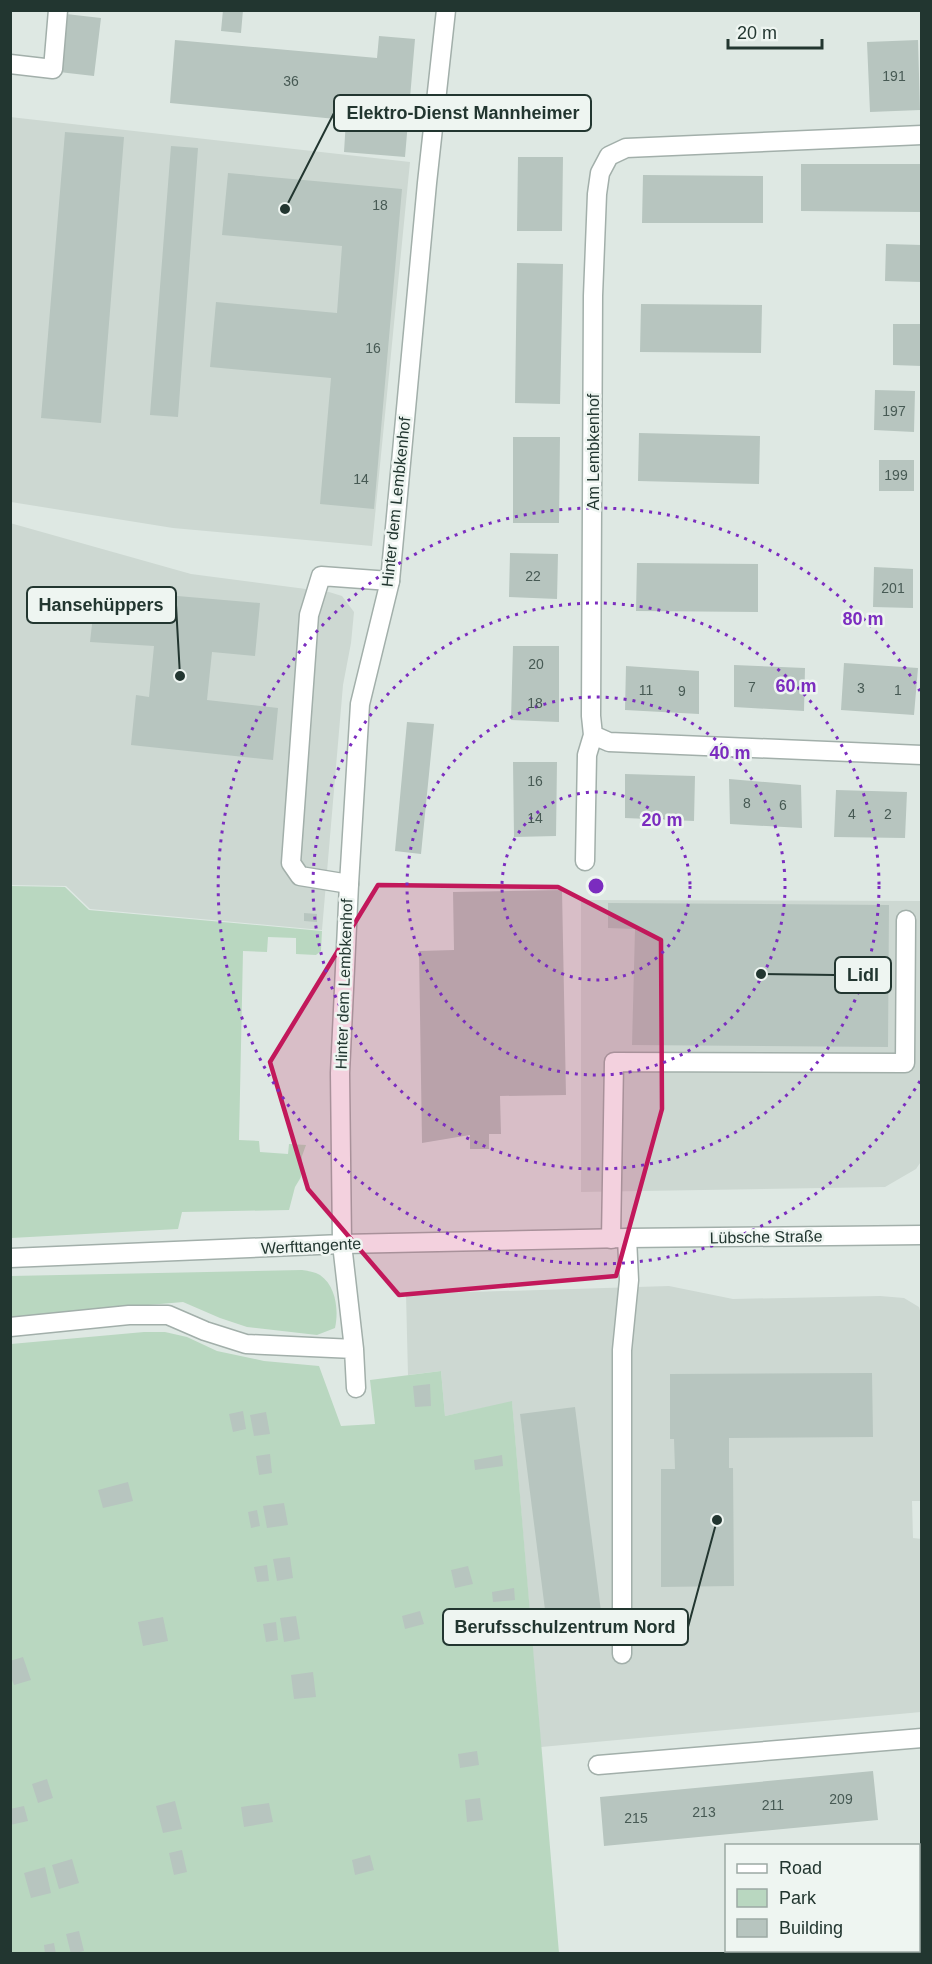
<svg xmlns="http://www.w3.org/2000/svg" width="932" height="1964" viewBox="0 0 932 1964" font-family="Helvetica,sans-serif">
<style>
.built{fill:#cdd8d2}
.green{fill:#b9d7c0}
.building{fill:#b7c5bf}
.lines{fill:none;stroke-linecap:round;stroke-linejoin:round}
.lane-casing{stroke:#a2afaa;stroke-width:21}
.street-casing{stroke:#a2afaa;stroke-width:21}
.lane{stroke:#fff;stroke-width:18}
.street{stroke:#fff;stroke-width:18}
.marked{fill:#c2185b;fill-opacity:0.2;stroke:#c2185b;stroke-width:4.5;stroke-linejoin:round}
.ring{fill:none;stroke:#7b2cbf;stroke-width:3;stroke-dasharray:3 6}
.labels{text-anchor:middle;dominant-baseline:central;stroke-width:5;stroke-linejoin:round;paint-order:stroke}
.number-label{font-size:14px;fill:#475a54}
.street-label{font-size:16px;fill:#223630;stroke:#eef5f1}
.centre{fill:#7b2cbf;stroke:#eef5f1;stroke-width:3}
.ring-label{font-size:18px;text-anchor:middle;font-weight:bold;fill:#7b2cbf;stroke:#eef5f1;stroke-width:5;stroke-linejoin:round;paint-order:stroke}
.leader{fill:none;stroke:#223630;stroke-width:2}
.callout-dot{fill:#223630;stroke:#eef5f1;stroke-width:2}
.callout{fill:#eef5f1;stroke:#223630;stroke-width:2}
.callout-label{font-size:18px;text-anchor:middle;font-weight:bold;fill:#223630}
</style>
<rect width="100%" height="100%" fill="#dee8e3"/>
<path class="built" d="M10,117L410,162L372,546L173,528L11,502Z
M10,523L191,574L329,592L342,596L354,612L351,643L343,685L322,930L90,909L66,886L11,885Z
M581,900L921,901L922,1160L916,1169L885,1187L581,1192Z
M669,1286L733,1299L880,1296L904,1298L919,1307L922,1318V1501H912L913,1538L922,1539L921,1712L541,1747L512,1402L445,1416L441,1371L408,1375L406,1294Z"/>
<path class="green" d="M11,886L65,887L89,910L322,931L321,951L316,955L296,954V938L268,937L267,952L243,951L239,1140L259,1141L260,1152L288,1154L289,1144L306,1145L302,1156L301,1177L295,1187L289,1210L182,1212L178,1229L11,1238Z
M302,1270C308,1271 315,1272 320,1275C336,1286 339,1310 335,1328L317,1335L247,1327L220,1318L183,1302L11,1317V1276Z
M144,1332H165L187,1337L217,1351L264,1361L319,1366L341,1426L375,1424L370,1380L441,1371L445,1416L512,1401L559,1953L11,1954V1344Z"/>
<path class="building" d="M223,10H243L241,33L221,31Z
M66,14L101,18L94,76L59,72Z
M379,36L415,39L405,157L344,152L346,120L170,103L175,40L377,58Z
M918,40L920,110L870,112L867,42Z
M65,132L124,137L101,423L41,418Z
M171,146L198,148L178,417L150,415Z
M518,157H563L562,231H517Z
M801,164H921V212L801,211Z
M228,173L402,189L374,509L320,504L331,378L210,367L216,302L337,313L342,246L222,235Z
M643,175L763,176V223H642Z
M886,244L922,245V282L885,281Z
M517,263L563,264L560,404L515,403Z
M641,304L762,305L761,353L640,352Z
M893,324H922V366L893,365Z
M875,390L915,391L914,432L874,430Z
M639,433L760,436L759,484L638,481Z
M513,437H560L559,523H513Z
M879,460H914V491H879Z
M510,553L558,554L557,599L509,597Z
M637,563L758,564V612L636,611Z
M874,567L913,569V608L873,607Z
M96,589L260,603L255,656L212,652L207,700L278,708L273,760L131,745L136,695L149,697L154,646L90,642Z
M513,646H559V722L511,720Z
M844,663L918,668L914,715L841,710Z
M734,665L805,668L804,711L734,707Z
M626,666L699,671V714L625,710Z
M407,722L434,724L421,854L395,851Z
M513,762H557L556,836L514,837Z
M625,774L695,776L694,821L625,818Z
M729,779L801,785L802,828L730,824Z
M836,790L907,792L905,838L834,837Z
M562,890L566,1095L500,1096L501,1134H489V1149H470V1135L422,1143L419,951L454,950L453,892Z
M608,903L889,905L888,1047L632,1045L635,929L608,928Z
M304,913L317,914V922L304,921Z
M872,1373L873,1437L729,1438V1468H733L734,1586L661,1587V1469H675L674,1439H670V1374Z
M430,1384L431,1406L415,1407L413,1386Z
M575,1407L604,1635L549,1641L520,1414Z
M243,1411L246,1429L233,1432L229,1414Z
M266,1412L270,1434L254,1436L250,1415Z
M270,1454L272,1473L259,1475L256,1456Z
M502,1455L503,1466L475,1470L474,1460Z
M128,1482L133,1501L103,1508L98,1490Z
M284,1503L288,1525L267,1528L263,1506Z
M257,1510L260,1526L251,1528L248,1512Z
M290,1557L293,1578L277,1581L273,1559Z
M267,1565L269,1581L257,1582L254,1567Z
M468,1566L473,1584L455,1588L451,1570Z
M514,1588L515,1600L493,1602L492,1592Z
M420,1611L424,1624L405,1629L402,1616Z
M296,1616L300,1639L284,1642L280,1618Z
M163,1617L168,1641L143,1646L138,1622Z
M276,1622L278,1640L266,1642L263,1624Z
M23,1657L31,1680L14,1685L10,1675V1661Z
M313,1672L316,1697L294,1699L291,1675Z
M477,1751L479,1765L460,1768L458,1754Z
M873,1771L878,1820L604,1846L600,1797Z
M47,1779L53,1798L38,1803L32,1784Z
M480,1798L483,1820L467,1822L465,1800Z
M175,1801L182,1829L163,1833L156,1806Z
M269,1803L273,1822L244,1827L241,1807Z
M24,1806L28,1821L10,1825V1809Z
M182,1850L187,1872L174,1875L169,1853Z
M370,1855L374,1870L355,1875L352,1860Z
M72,1859L79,1883L59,1889L52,1865Z
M45,1867L51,1893L31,1898L24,1873Z
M79,1931L84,1951L71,1954L66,1934Z
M54,1943L56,1954H45L44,1945Z"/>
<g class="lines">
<defs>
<path id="lane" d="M10,64L53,69L58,10
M349,884L300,876L291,863L309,615L321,576L390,581
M611,1239L614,1062L905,1063L906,920
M342,1244L354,1349L356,1388
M10,1327L129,1315H168L205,1331L246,1344L354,1349
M622,1654V1350L629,1280L627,1238
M598,1765L922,1738"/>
<path id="street" d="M593,735L609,742L922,755
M585,861L587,755L593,735L591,716L593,296L597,194L600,173L609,156L626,148L922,135
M342,1244L340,1073L349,884L360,704L390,581L427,183L446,10
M10,1258L342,1244L627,1238L922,1235"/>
</defs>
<use href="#lane" class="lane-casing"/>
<use href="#street" class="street-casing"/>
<use href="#lane" class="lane"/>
<use href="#street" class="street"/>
</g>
<path class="marked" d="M378,885L558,887L661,940L662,1109L616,1276L399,1295L308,1189L270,1062Z"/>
<g class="ring">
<circle cx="596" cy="886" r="94"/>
<circle cx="596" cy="886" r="189"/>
<circle cx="596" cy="886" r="283"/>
<path d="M920 1081A378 378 0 1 1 920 691"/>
</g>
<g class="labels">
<g class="number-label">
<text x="894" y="76">191</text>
<text x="291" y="81">36</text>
<text x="380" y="205">18</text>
<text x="373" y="348">16</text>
<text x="894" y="411">197</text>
<text x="896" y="475">199</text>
<text x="361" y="479">14</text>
<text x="533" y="576">22</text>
<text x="893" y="588">201</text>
<text x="536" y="664">20</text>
<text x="752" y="687">7</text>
<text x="861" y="688">3</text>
<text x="646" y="690">11</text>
<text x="898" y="690">1</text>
<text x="682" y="691">9</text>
<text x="535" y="703">18</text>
<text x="535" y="781">16</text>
<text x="747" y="803">8</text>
<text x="783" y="805">6</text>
<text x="852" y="814">4</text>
<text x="888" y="814">2</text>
<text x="535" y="818">14</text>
<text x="841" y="1799">209</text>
<text x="773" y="1805">211</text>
<text x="704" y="1812">213</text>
<text x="636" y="1818">215</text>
</g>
<g class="street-label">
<text transform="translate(593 452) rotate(-90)">Am Lembkenhof</text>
<text transform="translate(396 502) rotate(-84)">Hinter dem Lembkenhof</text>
<text transform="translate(344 984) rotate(-88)">Hinter dem Lembkenhof</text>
<text transform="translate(766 1237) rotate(-1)">Lübsche Straße</text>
<text transform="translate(311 1246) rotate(-3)">Werfttangente</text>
</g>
</g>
<circle cx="596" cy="886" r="9" class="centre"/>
<g class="ring-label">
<text x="863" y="625">80 m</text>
<text x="796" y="692">60 m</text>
<text x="730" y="759">40 m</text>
<text x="662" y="826">20 m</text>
</g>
<path class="leader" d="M285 209L334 113M180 676L176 605M761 974L835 975M717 1520L688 1627"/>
<g class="callout-dot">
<circle cx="285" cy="209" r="6"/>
<circle cx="180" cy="676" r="6"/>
<circle cx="761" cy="974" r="6"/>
<circle cx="717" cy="1520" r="6"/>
</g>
<g class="callout">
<rect x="334" y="95" width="257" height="36" rx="6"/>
<rect x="27" y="587" width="149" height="36" rx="6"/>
<rect x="835" y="957" width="56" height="36" rx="6"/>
<rect x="443" y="1609" width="245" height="36" rx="6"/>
</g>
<g class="callout-label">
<text x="463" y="119">Elektro-Dienst Mannheimer</text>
<text x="101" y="611">Hansehüppers</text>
<text x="863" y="981">Lidl</text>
<text x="565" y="1633">Berufsschulzentrum Nord</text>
</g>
<rect width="932" height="1964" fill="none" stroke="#223630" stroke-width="24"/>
<rect x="725" y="1844" width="195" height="108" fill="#eef5f1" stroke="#9ca9a4" stroke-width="1.5"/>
<rect x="737" y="1864" width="30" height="9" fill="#ffffff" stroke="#9ca9a4" stroke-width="1.5"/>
<text x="779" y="1874" font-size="18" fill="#223630">Road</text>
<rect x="737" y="1889" width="30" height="18" fill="#b9d7c0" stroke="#9ca9a4" stroke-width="1.5"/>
<text x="779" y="1904" font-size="18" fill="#223630">Park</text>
<rect x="737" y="1919" width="30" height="18" fill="#b7c5bf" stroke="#9ca9a4" stroke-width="1.5"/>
<text x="779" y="1934" font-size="18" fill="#223630">Building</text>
<path d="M728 39v9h94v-9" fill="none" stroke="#223630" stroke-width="3"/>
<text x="737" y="39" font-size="18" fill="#223630" stroke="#eef5f1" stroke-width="4.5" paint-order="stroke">20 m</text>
</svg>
